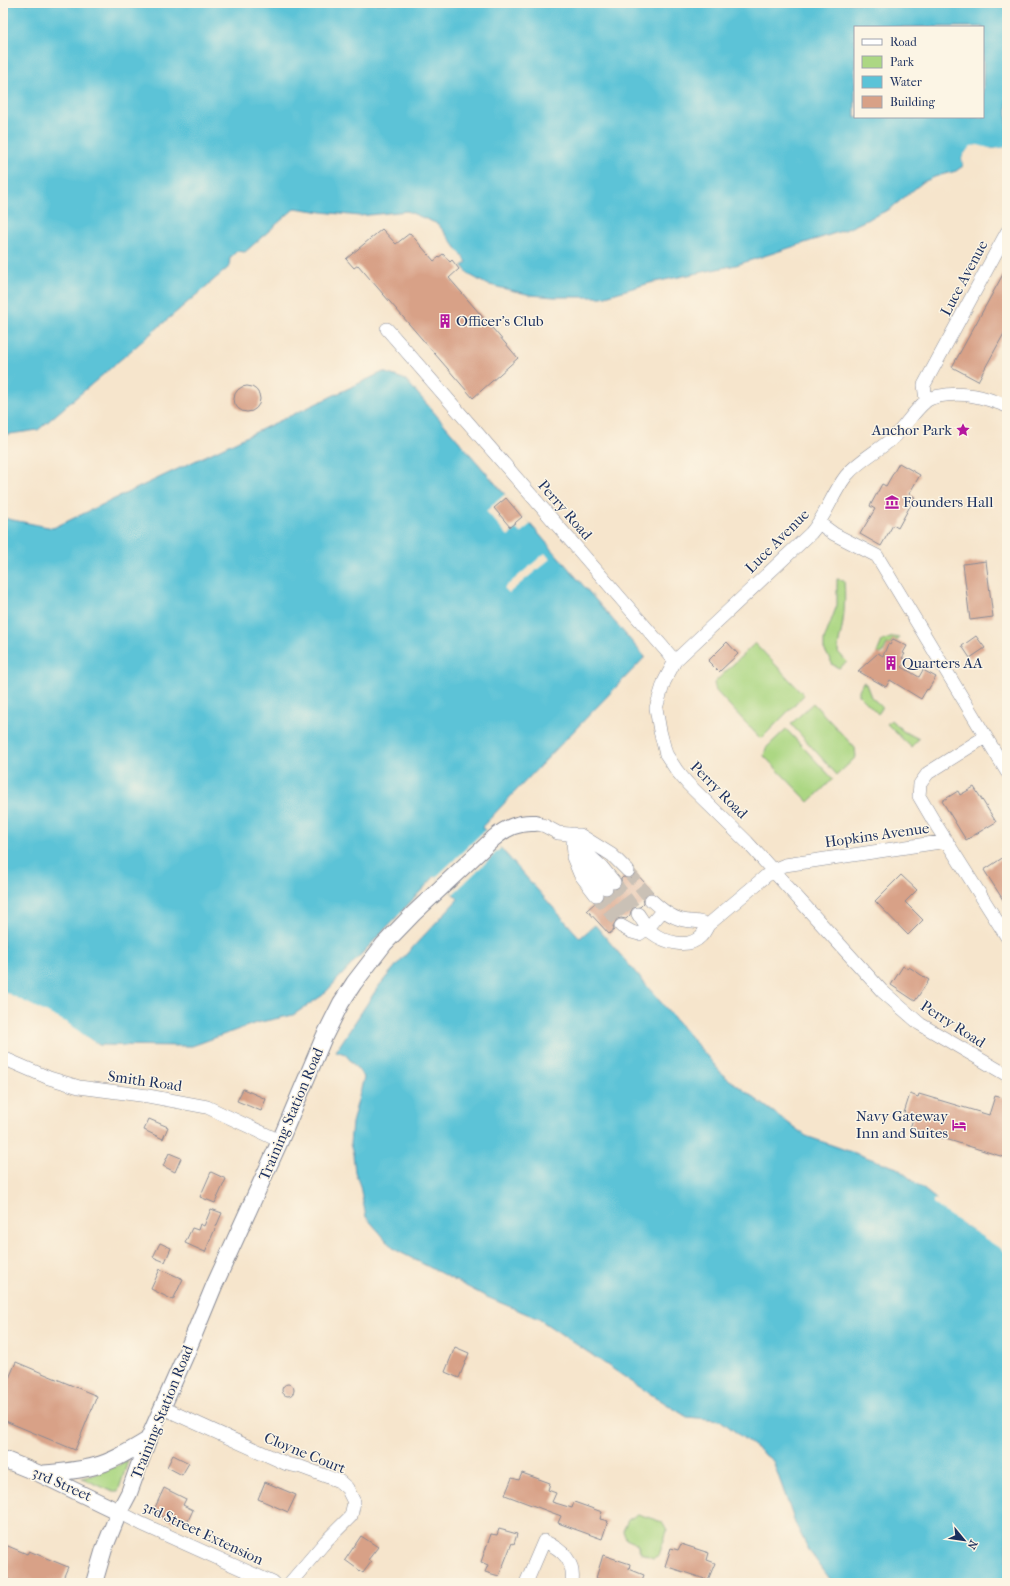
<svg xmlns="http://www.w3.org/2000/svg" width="1010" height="1586" viewBox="0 0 1010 1586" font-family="'IM FELL French Canon',serif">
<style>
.green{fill:#acd783;stroke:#648370}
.water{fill:#5bc3d7;stroke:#3b799a;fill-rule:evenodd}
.pier{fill:#f6e5cc}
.building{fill:#d8a187}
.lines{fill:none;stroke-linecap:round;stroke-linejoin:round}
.minor-tunnel{stroke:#cac1b6;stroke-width:13;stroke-dasharray:13 6;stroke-linecap:butt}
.minor-casing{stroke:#888a95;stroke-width:14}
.tertiary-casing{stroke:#888a95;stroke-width:18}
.minor{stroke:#fff;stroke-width:13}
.tertiary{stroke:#fff;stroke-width:16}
.labels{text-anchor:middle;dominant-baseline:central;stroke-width:3;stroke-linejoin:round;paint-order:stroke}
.street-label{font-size:15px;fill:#1b2f5e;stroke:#fcf5e5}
.poi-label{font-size:15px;fill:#1b2f5e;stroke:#fcf5e5;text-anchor:start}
</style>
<rect width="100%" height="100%" fill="#fcf5e5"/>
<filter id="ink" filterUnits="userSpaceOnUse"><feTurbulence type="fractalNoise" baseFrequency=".025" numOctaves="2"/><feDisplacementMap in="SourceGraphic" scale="8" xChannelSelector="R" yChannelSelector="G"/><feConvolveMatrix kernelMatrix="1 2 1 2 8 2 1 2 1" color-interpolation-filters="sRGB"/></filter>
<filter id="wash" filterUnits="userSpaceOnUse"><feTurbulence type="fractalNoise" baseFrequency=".012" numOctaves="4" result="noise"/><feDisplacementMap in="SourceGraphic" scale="16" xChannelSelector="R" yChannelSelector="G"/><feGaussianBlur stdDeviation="0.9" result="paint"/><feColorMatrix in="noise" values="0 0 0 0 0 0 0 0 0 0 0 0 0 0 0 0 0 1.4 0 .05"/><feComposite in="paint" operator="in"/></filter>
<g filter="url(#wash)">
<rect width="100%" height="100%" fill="#f6e5cc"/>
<path class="green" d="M837,579L844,580C845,594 845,607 843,621C842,632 838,641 838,652L847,662L839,668L833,665L824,649V640L837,605Z
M893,637L899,638L897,641L893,639L890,645L887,644L882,654L881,653L880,654L877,653L882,641Z
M755,643L804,695L761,739L716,691L714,683Z
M863,682L866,684L871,697L881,706V710L878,714L859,695V690Z
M813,703L855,748L856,757L837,775L791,724Z
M891,720L903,731L919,739L911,747L887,724Z
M786,729L833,779L809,802L764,756L766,748Z
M128,1461L118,1492H113L82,1478C99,1474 113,1468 128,1461Z
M638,1514L662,1522L667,1531L659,1555L653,1558L641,1553L637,1544L626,1539L623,1531L628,1520Z"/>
<path class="water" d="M3,3H1007V147C1003,148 998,149 994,149C977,148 975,139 962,157L963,166L956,171L937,176L923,182L890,209L845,230L736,265L650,283L602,297H554L531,295L506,289L486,284L470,275L462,266L467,262L438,224L407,211L359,216L322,212L295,208L245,252L237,251L230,258L229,267L38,430L3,435ZM855,27H983V117H855Z
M383,372L406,380L645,657L512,795L482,827L580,938L595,925L723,1075L806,1136L897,1168L936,1199L935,1203L964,1225L1007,1251V1583H833L810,1552L796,1525L773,1461L720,1420L687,1417L635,1384L539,1319L487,1297L394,1249L366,1217L360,1186L355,1172L353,1154L350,1144L352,1123L364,1077L345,1054L336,1051L378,987L399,962L458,899L435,876L323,995L293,1015L256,1023L192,1046L99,1045L68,1026L3,994V518L53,528Z"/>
<path class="pier" d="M978,145L993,149L1007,147V149L993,151L978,147L969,150L964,157L965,167L963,166L962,157L968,149L971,146Z
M505,494L531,524L520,533L516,529L508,536L486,511Z
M545,553L550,559L509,593L504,588Z
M485,830L501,848L453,894L436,877Z
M3,991L66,1022L102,1048L98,1047L67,1028L3,996Z
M936,1199L937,1202L965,1223L1007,1249V1253L947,1214L933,1203V1200Z"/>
<g id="blocks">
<path class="building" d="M382,229L396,244L410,233L434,261L443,254L450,262L452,260L459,269L449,278L518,358L473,398L358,265L354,268L346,259Z
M1007,267V328L978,381L952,367Z
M234 399a13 13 0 1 1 26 0a13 13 0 1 1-26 0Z
M899,463L920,475L909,494L915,497L898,528L893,525L881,546L860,534L875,509L870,506L882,484L886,486Z
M506,498L522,517L510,527L494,508Z
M986,561L993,617L970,620L963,564Z
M976,636L985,648L970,658L962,646Z
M893,639L907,646L903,653L905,654L902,658L906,660L902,667L919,677L923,670L936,677L928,690L927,689L921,699L890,680L886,687L858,671L878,653L883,656L888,644L890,645Z
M727,642L738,654L719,672L708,661Z
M974,787L996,822L966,840L942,801L958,791L960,795Z
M1007,855V906L984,870Z
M636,873L653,892H649L645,894L643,899L644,903L640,907L633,908L631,911L630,915L626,919L621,918L617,919L613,926L614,930L609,934L587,910L595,903L601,901L604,896H608L614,890L619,888L622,884L621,879L623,877L630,879Z
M901,875L917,890L905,902L923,920L908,935L875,901Z
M903,966L908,969L909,967L929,980L915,1001L891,985Z
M243,1089L266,1099L261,1111L237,1101Z
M910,1094L918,1097L919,1094L989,1115L995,1096L1007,1099V1158L910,1128L914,1116L904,1113Z
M149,1119L168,1127L163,1139L144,1130Z
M169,1153L181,1158L175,1172L163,1166Z
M211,1172L226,1179L215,1203L200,1197Z
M211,1209L222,1213L205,1252L185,1243L192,1228L198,1230L200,1224L204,1226Z
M160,1243L171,1248L165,1262L153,1257Z
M160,1269L183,1279L173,1300L151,1289Z
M455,1347L469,1353L459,1378L445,1372Z
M16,1362L97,1396L75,1450L3,1420V1392Z
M282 1390a6 6 0 1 1 12 0a6 6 0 1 1-12 0Z
M173,1455L189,1463L182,1475L167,1467Z
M522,1473L550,1483L548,1490L556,1493L552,1502L572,1508L574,1502L602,1512L600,1519L608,1521L602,1539L558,1523L561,1516L505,1495L512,1478L519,1480Z
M265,1482L296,1495L288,1512L258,1499Z
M164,1488L186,1499L183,1505L193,1510L187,1523L176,1518L174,1522L153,1512Z
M499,1529L517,1534L514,1544L512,1543L499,1576L485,1572L488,1565L481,1562L491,1534L497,1535Z
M361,1536L378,1547L368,1560L371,1562L363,1573L345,1560Z
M3,1544L27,1554L29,1551L68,1567L61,1583H17L3,1577Z
M681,1544L709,1553L707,1560L715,1563L708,1580L665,1566L671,1548L678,1550Z
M603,1555L630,1564L629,1569L644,1575L641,1583H610L596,1578Z"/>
</g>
</g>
<g filter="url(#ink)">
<use href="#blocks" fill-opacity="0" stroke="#888a95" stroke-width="1"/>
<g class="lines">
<path class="minor-tunnel" d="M628,871L651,900
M614,882L638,914
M606,888L630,917
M596,895L621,926"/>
<defs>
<path id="minor" d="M387,329L675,661
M926,400L924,385L1007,232
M1007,406C984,397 964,391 939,396C935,397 929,398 925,402C913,412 905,427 893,438C878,451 859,460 846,476C832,494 826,516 811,533L675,661L664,682L656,708L660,731L666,754L677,771L688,784L747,842L882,991L920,1024L1007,1075
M819,523L834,534L877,556L1007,772
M985,737L928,773L920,784L919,796L933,820L1007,937
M535,823L545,826L558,833L580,835L612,855L628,871
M573,834V841L601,866L614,882
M573,841L574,854L606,888
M573,857L580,874L596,895
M651,900C660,908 670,917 683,920C692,922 700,920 708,925
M638,914C642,920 646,927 651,932C664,942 688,950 701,936C704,933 706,929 708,925L773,870L785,865L947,841
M621,926L632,932L639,934L648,928L663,910
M3,1058L49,1078L79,1087L148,1096L207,1107L280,1141
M163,1408L287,1464L301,1467L339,1481L347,1488L354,1502L351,1516L326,1541L290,1583
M119,1512L142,1524L273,1583
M526,1583L544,1541C563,1550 575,1561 572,1583"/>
<path id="tertiary" d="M3,1459L40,1474L119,1512
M40,1474C59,1472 78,1471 95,1466C114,1461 131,1450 148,1440
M94,1583L104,1549L119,1512L129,1493L148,1440L186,1354L214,1286L280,1141L324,1037L341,1003L354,983L384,944L413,914L494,838C506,828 518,822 535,823"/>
</defs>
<use href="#minor" class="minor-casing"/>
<use href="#tertiary" class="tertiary-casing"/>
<use href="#minor" class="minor"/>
<use href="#tertiary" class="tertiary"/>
</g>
</g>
<defs>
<symbol id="building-bare" viewBox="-9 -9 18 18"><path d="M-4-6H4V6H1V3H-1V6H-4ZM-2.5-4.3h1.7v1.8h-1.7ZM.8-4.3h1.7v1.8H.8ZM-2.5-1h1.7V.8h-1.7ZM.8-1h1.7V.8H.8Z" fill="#b5179e" stroke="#fcf5e5" stroke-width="2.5" paint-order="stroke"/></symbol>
<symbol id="sight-bare" viewBox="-9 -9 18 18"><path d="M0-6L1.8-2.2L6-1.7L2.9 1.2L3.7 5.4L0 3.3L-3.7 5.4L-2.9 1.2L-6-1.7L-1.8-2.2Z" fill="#b5179e" stroke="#fcf5e5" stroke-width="2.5" paint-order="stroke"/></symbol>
<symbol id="museum-bare" viewBox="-9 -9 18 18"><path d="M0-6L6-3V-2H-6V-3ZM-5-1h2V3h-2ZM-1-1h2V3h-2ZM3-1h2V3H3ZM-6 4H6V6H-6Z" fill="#b5179e" stroke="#fcf5e5" stroke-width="2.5" paint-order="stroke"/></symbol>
<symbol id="hotel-bare" viewBox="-9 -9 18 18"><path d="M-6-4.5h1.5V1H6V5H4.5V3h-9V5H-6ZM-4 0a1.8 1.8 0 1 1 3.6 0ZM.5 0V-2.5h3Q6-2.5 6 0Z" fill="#b5179e" stroke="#fcf5e5" stroke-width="2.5" paint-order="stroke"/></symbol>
</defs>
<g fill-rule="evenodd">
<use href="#building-bare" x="435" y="311" width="20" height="20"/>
<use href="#sight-bare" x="953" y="420" width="20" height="20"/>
<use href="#museum-bare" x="882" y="492" width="20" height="20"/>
<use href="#building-bare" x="881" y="653" width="20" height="20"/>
<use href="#hotel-bare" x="949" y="1115" width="20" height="20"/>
</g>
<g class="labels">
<g class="street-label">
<text transform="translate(964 278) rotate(-62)">Luce Avenue</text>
<text transform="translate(565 510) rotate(49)">Perry Road</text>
<text transform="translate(777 541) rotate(-45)">Luce Avenue</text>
<text transform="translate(719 790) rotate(45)">Perry Road</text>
<text transform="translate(877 835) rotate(-8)">Hopkins Avenue</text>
<text transform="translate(953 1024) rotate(33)">Perry Road</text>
<text transform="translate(145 1081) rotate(8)">Smith Road</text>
<text transform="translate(291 1114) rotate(-67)">Training Station Road</text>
<text transform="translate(162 1412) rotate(-68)">Training Station Road</text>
<text transform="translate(305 1453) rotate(22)">Cloyne Court</text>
<text transform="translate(62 1484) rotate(24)">3rd Street</text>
<text transform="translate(203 1533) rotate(25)">3rd Street Extension</text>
</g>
<g class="poi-label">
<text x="456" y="321">Officer's Club</text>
<text x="952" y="430" text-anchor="end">Anchor Park</text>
<text x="903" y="502">Founders Hall</text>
<text x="902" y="663">Quarters AA</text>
<text x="948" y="1116" text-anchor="end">Navy Gateway<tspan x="948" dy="17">Inn and Suites</tspan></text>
</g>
</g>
<rect width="1010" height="1586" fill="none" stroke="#fcf5e5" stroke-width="16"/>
<rect x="854" y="26" width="130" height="92" fill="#fcf5e5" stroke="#a2a6af"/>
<rect x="862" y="39" width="20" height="6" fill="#ffffff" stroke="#a2a6af"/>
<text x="890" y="46" font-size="12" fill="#1b2f5e">Road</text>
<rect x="862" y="56" width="20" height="12" fill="#acd783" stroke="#a2a6af"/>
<text x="890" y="66" font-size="12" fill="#1b2f5e">Park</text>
<rect x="862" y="76" width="20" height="12" fill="#5bc3d7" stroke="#a2a6af"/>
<text x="890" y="86" font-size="12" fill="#1b2f5e">Water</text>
<rect x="862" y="96" width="20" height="12" fill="#d8a187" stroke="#a2a6af"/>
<text x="890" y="106" font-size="12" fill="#1b2f5e">Building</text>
<g transform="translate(964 1540) rotate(119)" stroke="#fcf5e5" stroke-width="3" paint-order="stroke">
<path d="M0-3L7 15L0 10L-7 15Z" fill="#1b2f5e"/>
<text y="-6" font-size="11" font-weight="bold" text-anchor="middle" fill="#1b2f5e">N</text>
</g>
</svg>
